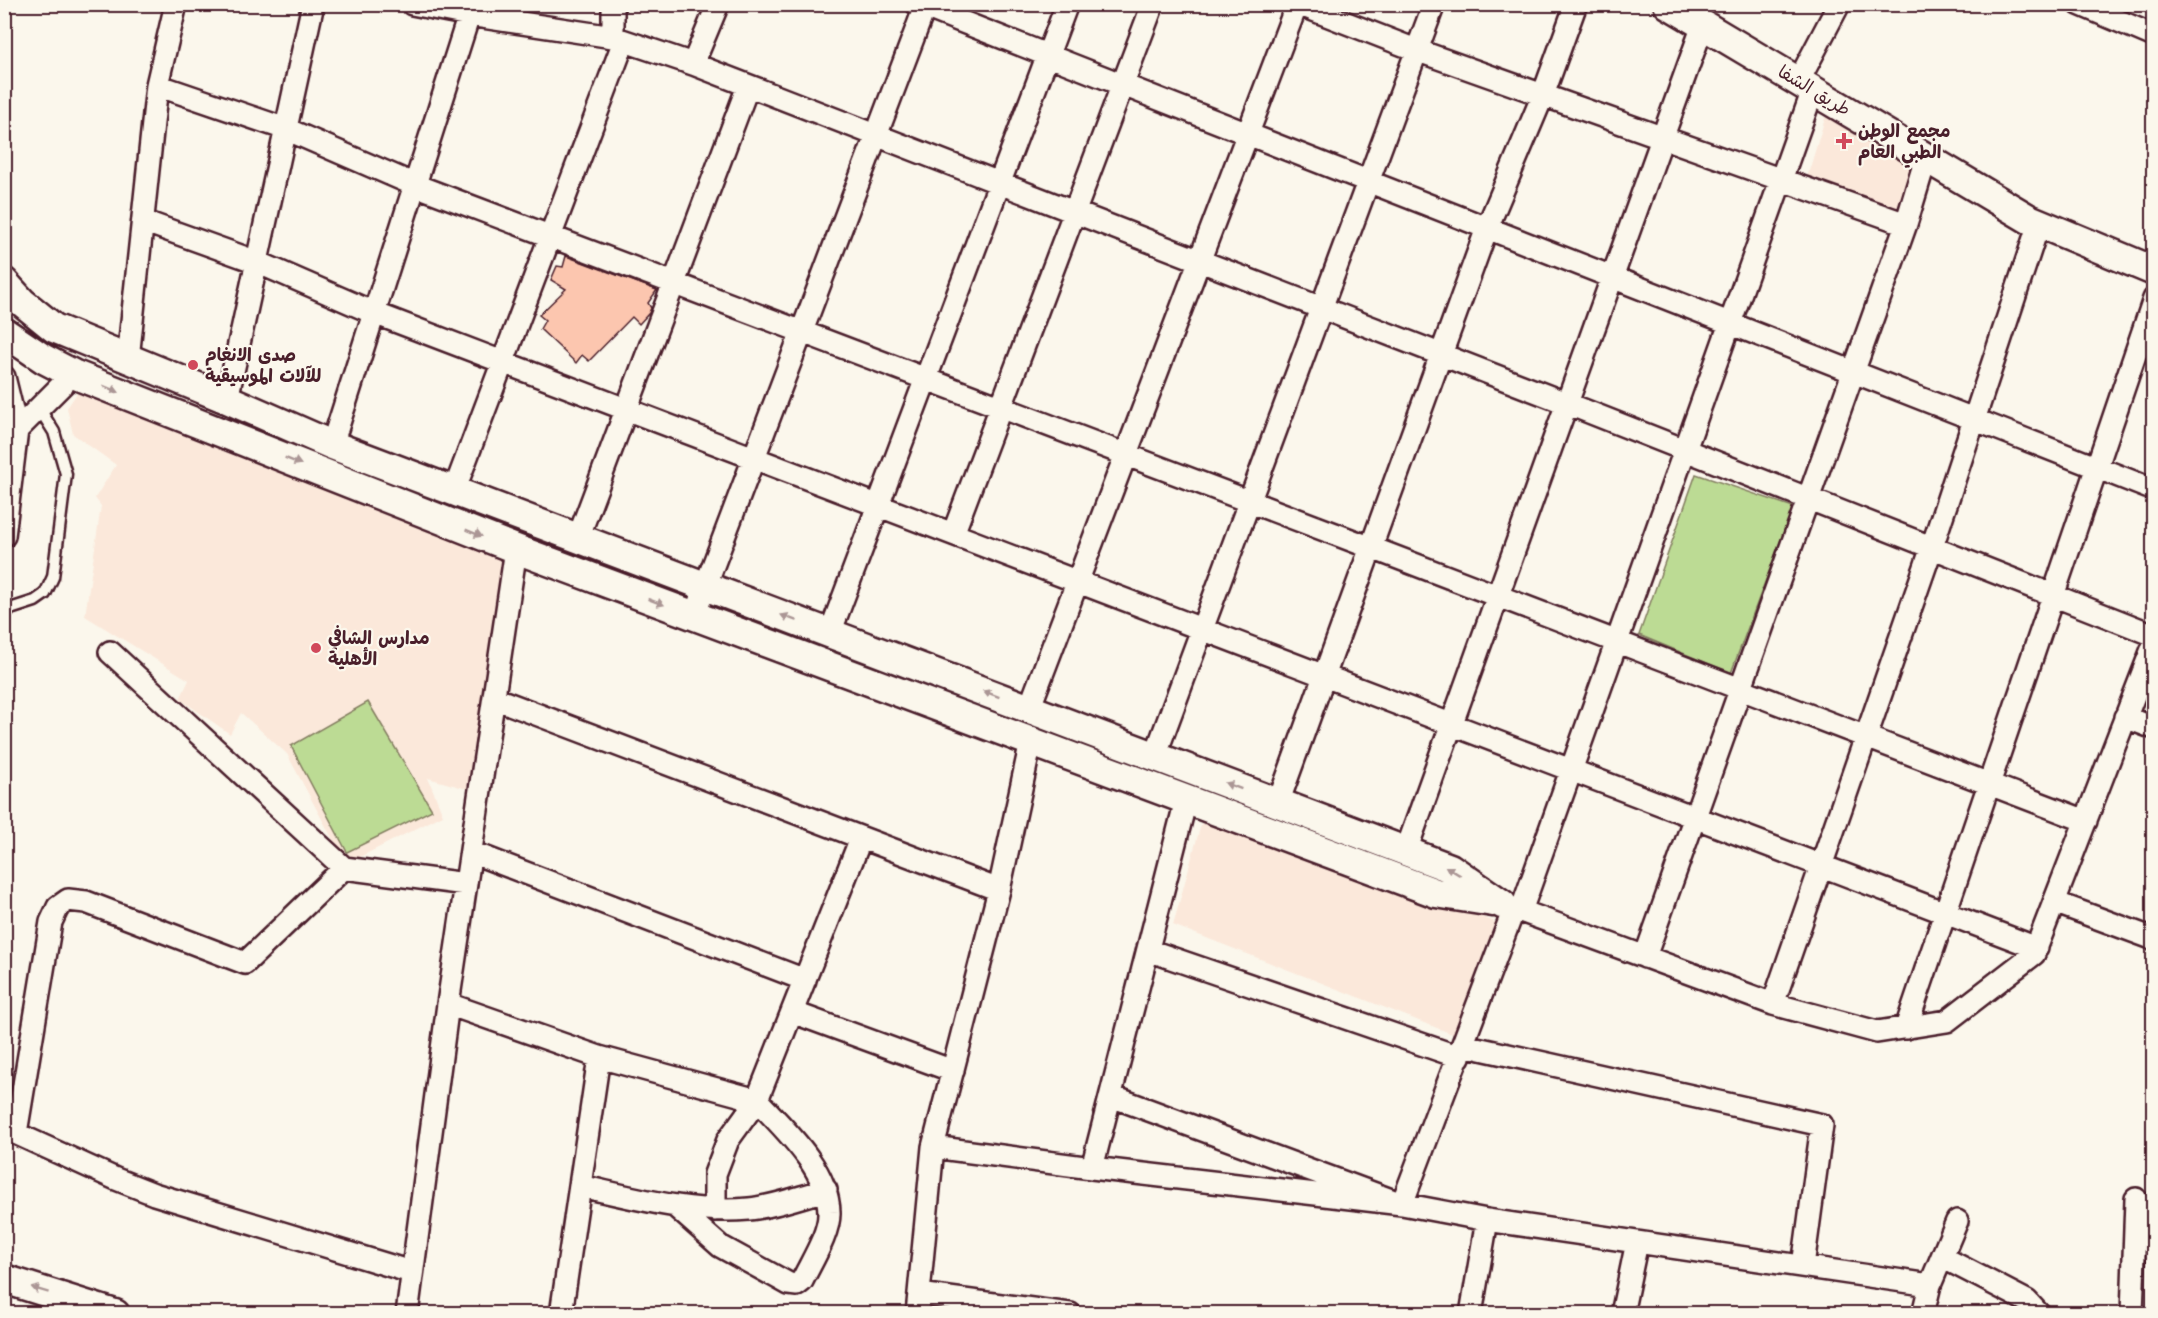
<svg xmlns="http://www.w3.org/2000/svg" width="2158" height="1318" viewBox="0 0 2158 1318" font-family="'Comic Neue','Playpen Sans Arabic',sans-serif">
<style>
.built{fill:#fbe8da}
.green{fill:#bcdb94;stroke:#837d60;stroke-width:1.5}
.building{fill:#fcc6af;stroke:#4a1f2b;stroke-width:1.5}
.lines{fill:none;stroke-linecap:round;stroke-linejoin:round}
.lane-casing{stroke:#4a1f2b;stroke-width:15}
.street-casing{stroke:#4a1f2b;stroke-width:26}
.secondary-casing{stroke:#4a1f2b;stroke-width:33}
.lane{stroke:#fbf7ec;stroke-width:10}
.street{stroke:#fbf7ec;stroke-width:21}
.secondary{stroke:#fbf7ec;stroke-width:28}
.oneway{fill:#ab9695}
.poi-dot{fill:#d1495b;stroke:#fbf7ec;stroke-width:2}
.labels{text-anchor:middle;dominant-baseline:central;stroke-width:4.5;stroke-linejoin:round;paint-order:stroke}
.street-label{font-size:18px;fill:#4a1f2b;stroke:#fbf7ec}
.poi-label{font-size:18px;font-weight:bold;fill:#4a1f2b;stroke:#fbf7ec;text-anchor:start}
</style>
<rect width="100%" height="100%" fill="#fbf7ec"/>
<filter id="ink" filterUnits="userSpaceOnUse"><feTurbulence type="fractalNoise" baseFrequency=".0167" numOctaves="2"/><feDisplacementMap in="SourceGraphic" scale="12" xChannelSelector="R" yChannelSelector="G"/><feConvolveMatrix kernelMatrix="1 2 1 2 8 2 1 2 1" color-interpolation-filters="sRGB"/></filter>
<g filter="url(#ink)">
<path class="built" d="M1826,115L1915,168L1894,215L1806,181Z
M79,390L506,554L478,792L428,778L443,815L346,864L287,754L241,713L230,734L180,699L189,680L85,616L101,506L95,498L116,465L73,434L67,408Z
M1203,817L1498,923L1455,1035L1173,925Z"/>
<path class="green" d="M1696,474L1793,507L1731,673L1639,635Z
M368,702L432,810L347,852L291,746Z"/>
<path class="building" d="M566,256L657,290L648,303L651,308L649,313L639,324L632,317L589,361L582,355L576,363L540,329L545,320L539,315L566,289L551,280L557,266L563,267Z"/>
<g class="lines">
<defs>
<path id="lane" d="M4,611L35,601L45,594L53,577L66,474L54,432L39,408"/>
<path id="street" d="M412,4L469,15L613,37L693,64L1566,403L2154,635
M917,4L2154,490
M1298,4L1416,50L1906,224
M2079,4L2154,36
M613,37V4
M693,64L718,4
M1798,82L1839,4
M157,85L286,129L415,185L1372,548L2086,821
M143,221L257,262L374,313L2037,948
M128,359L157,85L176,4
M4,377L17,430L4,536
M227,399L313,4
M17,430L73,374
M332,445L469,15
M454,491L624,41
M953,534L1153,4
M578,538L748,86
M694,616L926,4
M830,633L1067,4
M110,652L344,868
M494,698L999,890
M1029,709L1297,4
M2125,717L2154,728
M1155,756L1434,4
M1278,803L1487,228L1543,95L1576,4
M1406,851L1703,25
M471,852L805,980
M2054,902L2154,939
M1502,904L1773,1004L1877,1032L1947,1021L2034,954L2154,644
M1521,911L1813,90
M1148,950L1459,1057
M1645,957L1906,224L1926,158
M448,1004L599,1057L757,1100L861,838
M1773,1004L1932,547L2039,223
M792,1012L953,1071
M1906,1028L2154,299
M1463,1045L1822,1125L1803,1266
M1111,1096L1402,1204L1514,909
M4,1128L116,1179L154,1194L411,1272
M16,1133L51,922L58,907L68,900L86,902L245,963L344,868L466,884
M933,1147L1092,1168L1402,1204L1487,1220L1930,1285
M1092,1168L1186,800
M580,1186C635,1198 691,1214 749,1209C773,1207 802,1196 826,1190
M676,1207L720,1246L789,1284L797,1285L802,1281C811,1262 830,1233 829,1212C828,1169 785,1130 757,1100L728,1140L715,1174V1210
M1942,1257L2027,1301L2039,1314
M919,1294L1070,1314
M407,1314L448,1004L516,549
M561,1314L599,1057
M917,1314L933,1147L999,890L1031,742
M1471,1314L1487,1220
M1622,1314L1637,1242
M1923,1314L1930,1285L1957,1221
M2132,1314L2136,1199"/>
<path id="secondary" d="M1668,4L2029,219L2154,271
M4,282L22,302L54,328L227,399L332,445L1450,868L1502,904
M4,332L44,359L73,374L516,549L1436,893L1493,902
M4,1279L115,1314"/>
</defs>
<use href="#lane" class="lane-casing"/>
<use href="#street" class="street-casing"/>
<use href="#secondary" class="secondary-casing"/>
<use href="#lane" class="lane"/>
<use href="#street" class="street"/>
<use href="#secondary" class="secondary"/>
</g>
<defs><path id="oneway-solid" d="M-6-.8H1V-3.2L6.5 0L1 3.2V.8H-6Z" transform="scale(1.5)"/></defs>
<g class="oneway">
<use href="#oneway-solid" transform="translate(111 389) rotate(22)"/>
<use href="#oneway-solid" transform="translate(293 461) rotate(22)"/>
<use href="#oneway-solid" transform="translate(474 533) rotate(22)"/>
<use href="#oneway-solid" transform="translate(656 602) rotate(20)"/>
<use href="#oneway-solid" transform="translate(789 618) rotate(-159)"/>
<use href="#oneway-solid" transform="translate(991 694) rotate(-159)"/>
<use href="#oneway-solid" transform="translate(1233 786) rotate(-159)"/>
<use href="#oneway-solid" transform="translate(1453 871) rotate(-149)"/>
<use href="#oneway-solid" transform="translate(40 1290) rotate(-163)"/>
</g>
</g>
<g class="poi-dot">
<path d="M1841 132h6v6h6v6h-6v6h-6v-6h-6v-6h6z"/>
<circle cx="193" cy="365" r="6"/>
<circle cx="316" cy="648" r="6"/>
</g>
<g class="labels">
<g class="street-label">
<text transform="translate(1814 91) rotate(31)">طريق الشفا</text>
</g>
<g class="poi-label">
<text x="1858" y="131">مجمع الوطن<tspan x="1858" dy="21">الطبي العام</tspan></text>
<text x="205" y="355">صدى الانغام<tspan x="205" dy="21">للآلات الموسيقية</tspan></text>
<text x="328" y="638">مدارس الشافي<tspan x="328" dy="21">الأهلية</tspan></text>
</g>
</g>
<rect width="2158" height="1318" fill="none" stroke="#fbf7ec" stroke-width="24"/>
<rect x="12" y="12" width="2134" height="1294" fill="none" stroke="#4a1f2b" stroke-width="2" filter="url(#ink)"/>
</svg>
